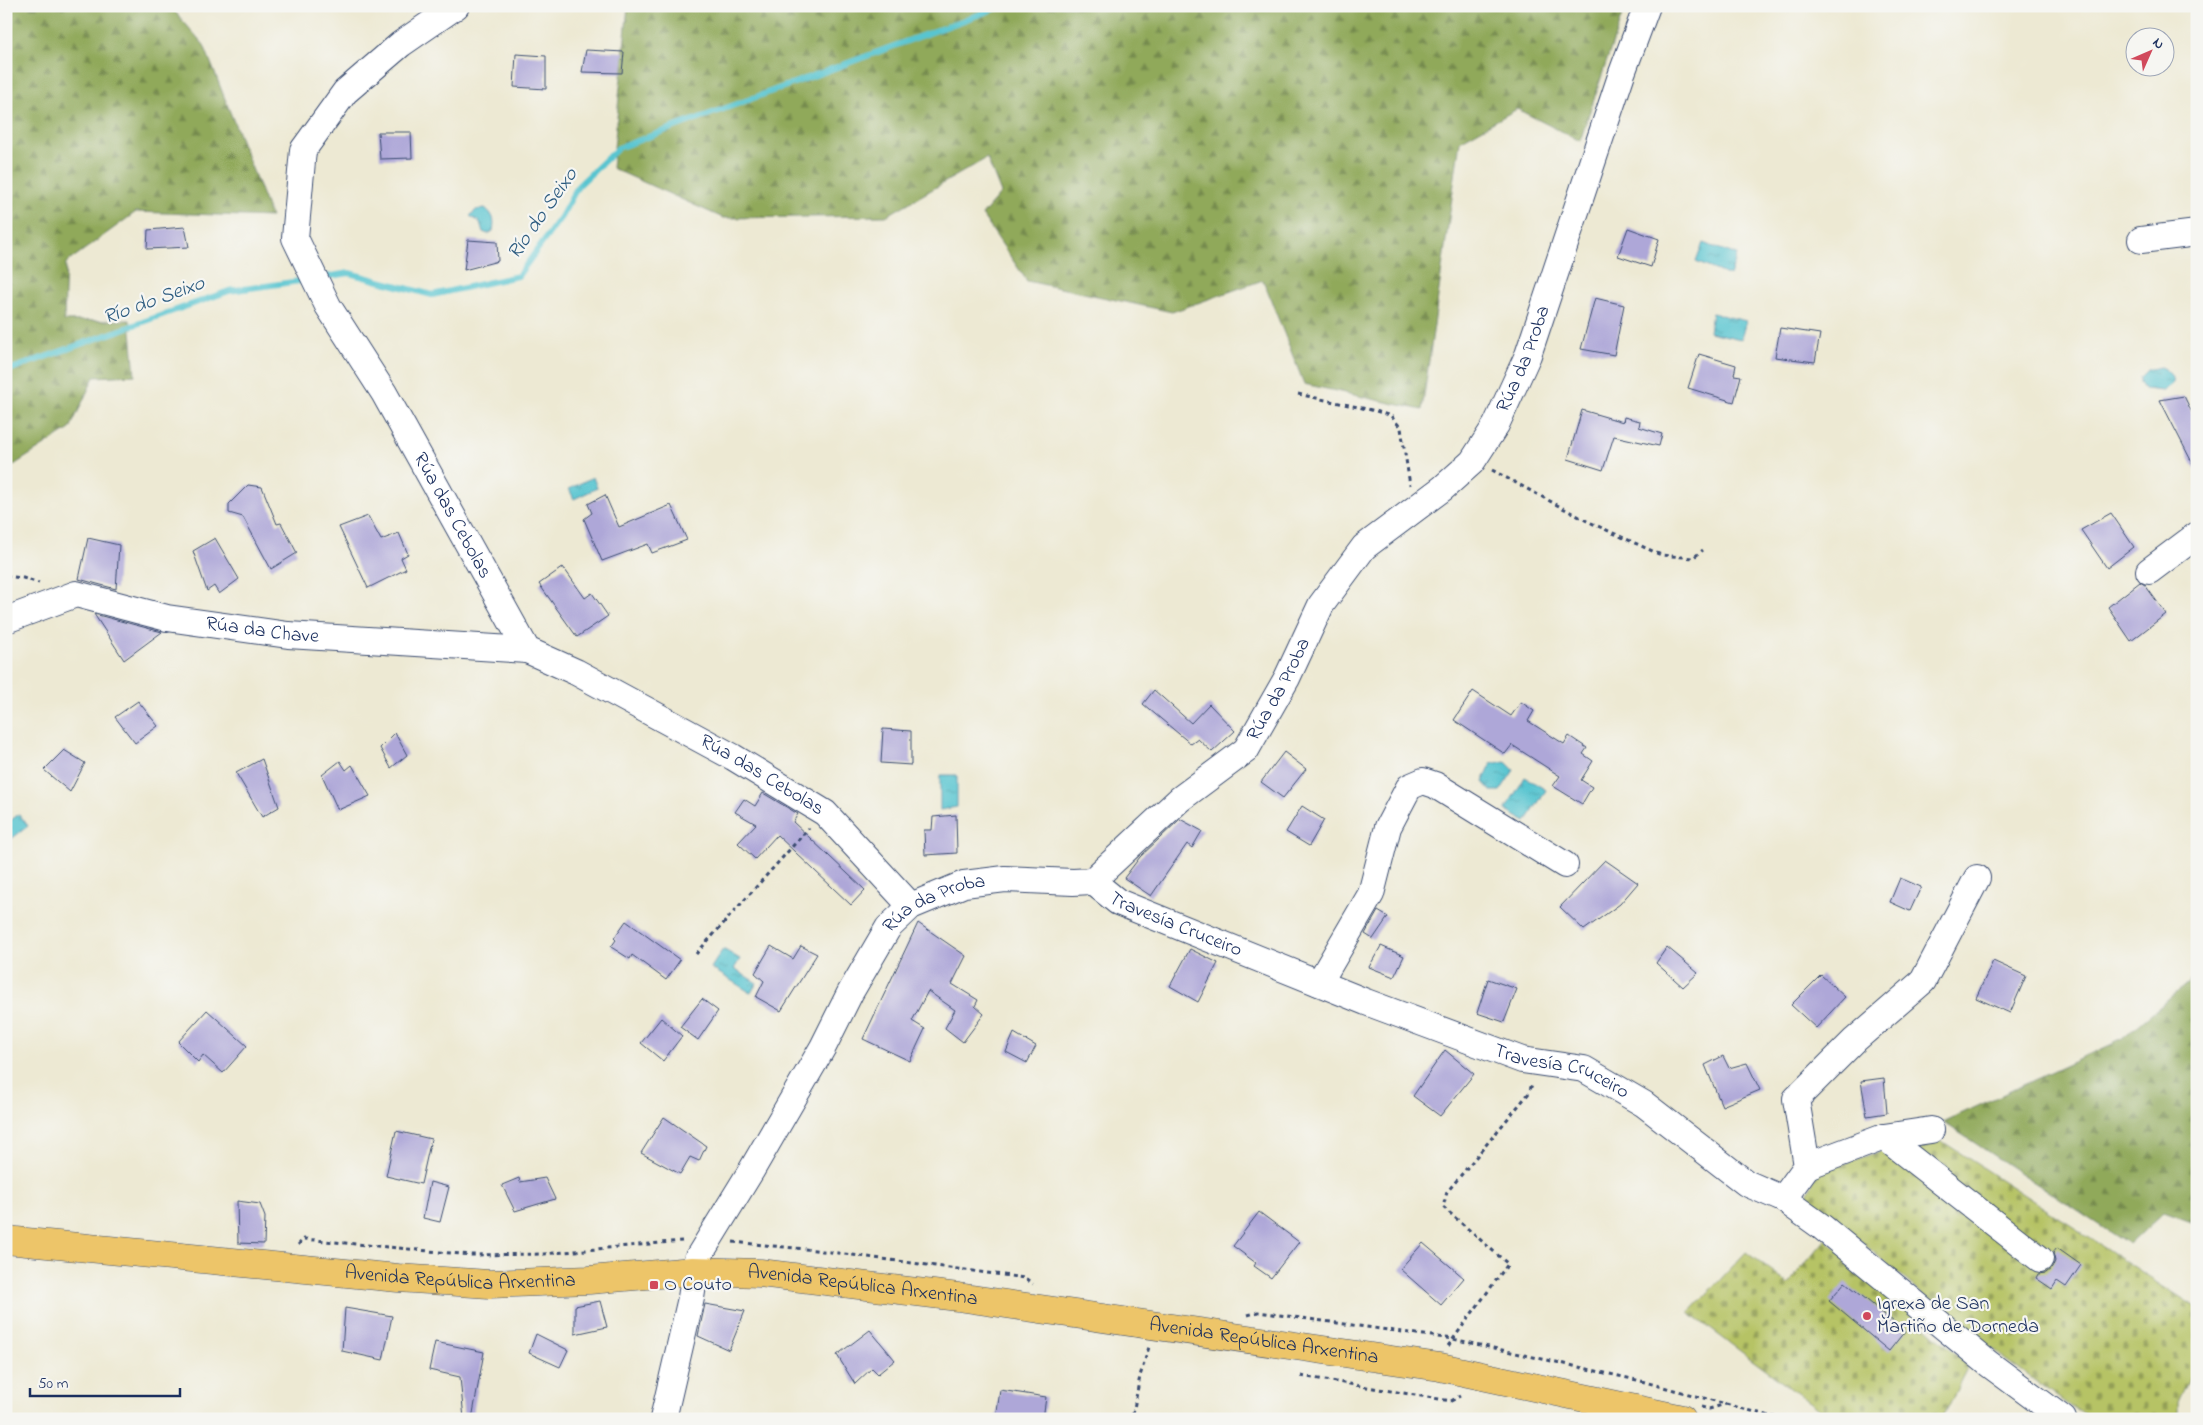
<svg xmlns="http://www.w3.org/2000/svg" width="2203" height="1425" viewBox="0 0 2203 1425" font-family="'Indie Flower',sans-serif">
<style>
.forest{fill:url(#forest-firs);stroke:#566c5c}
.cemetery{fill:url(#cemetery-stones);stroke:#687962}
.water{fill:url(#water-ripples);stroke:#3a7a97}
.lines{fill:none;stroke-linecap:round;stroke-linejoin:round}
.stream{stroke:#58c5d0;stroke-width:6}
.building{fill:#aea7d8}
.minor-casing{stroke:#3a4b70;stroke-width:28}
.major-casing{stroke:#3a4b70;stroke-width:29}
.path{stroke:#3a4b70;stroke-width:3;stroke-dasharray:4 4;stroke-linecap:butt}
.minor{stroke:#fff;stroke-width:26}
.major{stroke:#edc569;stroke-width:28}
.poi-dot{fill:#d1495b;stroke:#f6f6f2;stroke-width:2}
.labels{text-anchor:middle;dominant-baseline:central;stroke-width:4.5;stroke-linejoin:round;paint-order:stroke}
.street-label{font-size:20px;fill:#1b2f5e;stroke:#f6f6f2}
.poi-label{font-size:20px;fill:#1b2f5e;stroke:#f6f6f2;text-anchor:start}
.water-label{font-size:21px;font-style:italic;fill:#2d5c80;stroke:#f6f6f2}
</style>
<defs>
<pattern id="forest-firs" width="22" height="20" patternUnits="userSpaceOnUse" patternTransform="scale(1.25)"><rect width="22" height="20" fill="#90a95a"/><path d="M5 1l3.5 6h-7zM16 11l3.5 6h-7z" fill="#758a4e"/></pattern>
<pattern id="cemetery-stones" width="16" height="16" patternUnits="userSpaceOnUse" patternTransform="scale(1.25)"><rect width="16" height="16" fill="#b6c365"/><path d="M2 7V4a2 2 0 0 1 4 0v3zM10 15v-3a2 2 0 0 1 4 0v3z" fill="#939f56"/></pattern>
<pattern id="water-ripples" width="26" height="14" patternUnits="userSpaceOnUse" patternTransform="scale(1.25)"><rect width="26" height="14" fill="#58c5d0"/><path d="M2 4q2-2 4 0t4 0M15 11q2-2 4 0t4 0" fill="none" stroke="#48a0ac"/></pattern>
</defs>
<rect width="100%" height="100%" fill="#f6f6f2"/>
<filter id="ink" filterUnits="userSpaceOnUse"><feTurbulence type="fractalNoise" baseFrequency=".02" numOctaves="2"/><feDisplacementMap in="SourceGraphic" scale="10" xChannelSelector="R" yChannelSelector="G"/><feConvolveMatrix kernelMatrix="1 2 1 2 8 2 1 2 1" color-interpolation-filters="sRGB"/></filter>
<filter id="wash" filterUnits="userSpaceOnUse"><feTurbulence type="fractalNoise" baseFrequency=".0096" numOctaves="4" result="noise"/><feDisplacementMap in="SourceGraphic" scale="20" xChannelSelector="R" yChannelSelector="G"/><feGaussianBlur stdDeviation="1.12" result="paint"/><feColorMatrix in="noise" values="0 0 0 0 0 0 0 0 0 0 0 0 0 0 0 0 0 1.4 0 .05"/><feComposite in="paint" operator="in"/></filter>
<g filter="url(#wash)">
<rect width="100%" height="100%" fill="#ede9d3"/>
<path class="forest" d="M6,6H170L204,45L271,217L136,212L66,263L64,321L130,320L135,375L94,377L70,429L6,470Z
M628,6H1625L1580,141L1517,109L1460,141L1422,410L1304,384L1263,280L1172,312L1027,281L982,215L1001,193L987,158L886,216L723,218L612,168Z
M2197,975V1224L2164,1212L2129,1245L1943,1122L2121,1040Z"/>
<path class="cemetery" d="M1931,1134L2197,1308V1361L2178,1402V1419H2098L2071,1407L1950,1318L1807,1195L1817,1173Z
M1826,1239L1969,1365L1942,1419H1835L1817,1408L1689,1313L1746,1252L1788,1284Z"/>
<path class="water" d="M485,208C494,215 495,221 493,231L488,234L483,232L480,222L470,216L476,210Z
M1703,243L1737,255L1730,276L1696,262Z
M1712,313L1746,321L1741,339L1709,332Z
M2160,367C2168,370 2172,375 2173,383L2163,391L2144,389L2140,383V377L2147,370Z
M593,477L597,488L574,499L569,489Z
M1505,761L1514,770L1500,791H1491L1483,782L1491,764Z
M940,775H957V807L940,810Z
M1525,777L1546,790L1526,822L1505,810Z
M19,814L28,826L6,843V824Z
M723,949L740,959L734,969L757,983L751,993L711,968Z"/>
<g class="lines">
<path class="stream" d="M320,278L349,273L432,295L518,276L561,217L578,186L618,148L1002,6
M6,371L229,291L307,280"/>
</g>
<g id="blocks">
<path class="building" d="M586,50L624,52L622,73L582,72Z
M516,54L546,56V89L514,87Z
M378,132H411L412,158L380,159Z
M185,227L189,247L147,249L148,230Z
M1628,228L1659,239L1651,267L1618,256Z
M468,240L497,242L498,261L464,270Z
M1595,298L1624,305L1614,355L1581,349Z
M1780,328L1820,334L1815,362L1775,357Z
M1699,354L1736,365L1734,375L1741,376L1734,402L1688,388Z
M2184,396L2197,423V472L2160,400Z
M1582,410L1623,422L1624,417L1640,421L1639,427L1662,434L1659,446L1614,436L1603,470L1568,459Z
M248,485L262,487L277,524L281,523L297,553L271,569L243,517L229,513V504Z
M605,495L619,527L671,505L687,540L652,553L648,544L602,561L584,519L592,513L588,504Z
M2111,513L2134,547L2107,568L2081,530Z
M368,516L381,540L399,533L408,554L401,558L406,569L368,588L339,527Z
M88,538L119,545L116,589L79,579Z
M215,538L239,579L219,594L214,586L207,591L193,551Z
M563,567L585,598L592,593L608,616L577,637L539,584Z
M2140,582L2145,585L2166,614L2131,641L2108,607Z
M94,614L162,632L124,660Z
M1154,690L1191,723L1209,704L1235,731L1212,752L1198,739L1191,744L1143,704Z
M1473,691L1511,716L1521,702L1534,711L1528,721L1564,744L1569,736L1587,748L1583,754L1593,761L1581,780L1592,787L1582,804L1553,786L1560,776L1512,745L1505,754L1454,720Z
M138,701L158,726L135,743L115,717Z
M883,729L911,731V765L881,763Z
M395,733L407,755L391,768L380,748Z
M64,750L85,763L70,792L44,770Z
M1284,752L1306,769L1283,798L1261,782Z
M262,759L279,807L262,817L236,773Z
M340,761L346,770L352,765L370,796L338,810L322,775Z
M763,793L798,814L793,822L865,890L851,905L777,835L755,859L738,843L756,824L735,812L744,799L755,806Z
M1302,806L1324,820L1309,846L1286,832Z
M956,815L957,853L925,855L924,830H932L933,817Z
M1180,819L1202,831L1192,848L1187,844L1151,896L1124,878L1140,857Z
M1605,860L1638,883L1620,904L1584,930L1560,907Z
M1900,878L1921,887L1910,911L1890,902Z
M1378,911L1388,917L1373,939L1365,934Z
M626,921L680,960L666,980L632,955L630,959L611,947L616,940L614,938Z
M918,923L966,956L952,984L978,1000L975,1006L984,1014L963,1042L945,1028L955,1010L928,991L912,1021L925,1029L910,1061L863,1039Z
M771,946L793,959L801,946L817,954L781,1011L756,997L764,981L755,973Z
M1381,946L1404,956L1394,977L1369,967Z
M1667,947L1698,973L1683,987L1656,963Z
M1190,949L1218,963L1198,1002L1170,986Z
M1993,961L2026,976L2010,1013L1976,998Z
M1821,975L1845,997L1816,1028L1791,1005Z
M1488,979L1517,989L1504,1022L1477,1013Z
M702,999L718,1011L698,1040L680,1027Z
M207,1010L247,1046L223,1073L203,1055L198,1062L178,1042Z
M661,1018L682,1036L663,1061L641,1043Z
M1014,1033L1036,1046L1027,1063L1006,1052Z
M1445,1050L1474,1074L1440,1116L1413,1096Z
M1723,1056L1729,1068L1747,1063L1760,1090L1722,1106L1705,1065Z
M1884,1078L1887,1113L1867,1116L1861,1081Z
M664,1117L706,1146L699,1161L690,1157L680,1174L641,1153Z
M396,1131L431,1139L421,1184L386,1176Z
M519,1178L520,1182L545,1178L555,1199L515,1211L502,1185Z
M430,1182L449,1187L440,1222L423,1218Z
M237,1201L260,1204L265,1217L264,1244L238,1243Z
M1259,1212L1299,1242L1271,1278L1254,1266L1256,1263L1233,1246Z
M1423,1243L1464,1278L1441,1305L1400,1269Z
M2057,1248L2081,1265L2066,1287L2057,1281L2052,1289L2036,1278L2038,1274L2046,1273L2052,1268L2055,1261L2053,1253Z
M1845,1282L1905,1331L1889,1351L1829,1301Z
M600,1301L607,1327L575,1334V1306Z
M705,1304L745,1311L729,1350L698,1336Z
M345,1308L392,1316L383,1360L342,1351Z
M870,1330L895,1360L878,1374L872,1368L855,1384L837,1355Z
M536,1334L568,1350L560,1367L529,1353Z
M435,1342L484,1352L472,1419H464L460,1377L429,1370Z
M1000,1390L1046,1397L1043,1419H996Z"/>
</g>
</g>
<g filter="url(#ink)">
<use href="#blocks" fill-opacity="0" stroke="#3a4b70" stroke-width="1"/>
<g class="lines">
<defs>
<g id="minor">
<path id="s1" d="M456,6L401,44L345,92L303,150L295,238L328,306L384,393L527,650L576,672L733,757L825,813L911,906"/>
<path d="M2141,240L2197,233"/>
<path d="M2149,571L2197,535"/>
<path id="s2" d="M6,620L76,594L167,618L288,635L527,650"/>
<path id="s3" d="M1092,881L1118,902L1366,1002L1522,1060L1584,1069L1644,1104L1746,1183L1783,1199L1822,1227L1989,1364L2063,1419"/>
<path d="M1319,983L1371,894L1388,827L1409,787L1423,781L1435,785L1565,865"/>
<path d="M1884,1137L2040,1259"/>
<path d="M1807,1166L1884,1137L1931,1130"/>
<path d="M1783,1199L1807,1166L1796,1099L1855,1040L1923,981L1977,878"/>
<path id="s4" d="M663,1419L691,1298L697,1259L751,1171L823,1047L850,993L888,928L911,906L964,884L1005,879L1073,882L1092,881L1180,799L1246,750L1287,678L1321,605L1364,547L1443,488L1472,462L1496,425L1528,355L1622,73L1647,6"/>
</g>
<g id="major">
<path id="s5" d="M6,1240L398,1278L489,1284L589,1280L693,1271L760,1273L958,1297L1440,1367L1682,1419"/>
</g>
</defs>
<use href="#minor" class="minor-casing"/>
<use href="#major" class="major-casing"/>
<path class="path" d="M1298,394L1376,411L1391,416L1401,428L1410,485
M1492,470L1587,521L1661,555L1693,558L1703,550
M6,576L23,578L39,583
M696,954L809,828
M733,1242L815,1250L1025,1278L1033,1284
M298,1245L304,1239L471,1255L544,1254L682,1241
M1248,1315L1258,1312L1453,1339L1641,1381L1781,1419
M1448,1346L1508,1264L1443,1207L1447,1192L1529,1093L1532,1084
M1301,1376L1451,1401L1460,1396
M1701,1407L1709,1409L1726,1404
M1139,1419L1133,1414L1140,1376L1149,1347"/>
<use href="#minor" class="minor"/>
<use href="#major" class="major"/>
</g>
</g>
<g class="poi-dot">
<rect x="649" y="1280" width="10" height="10" rx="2.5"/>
<circle cx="1867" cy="1316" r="5"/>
</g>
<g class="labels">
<g class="street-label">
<text stroke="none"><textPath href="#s4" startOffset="1455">Rúa da Proba</textPath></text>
<text stroke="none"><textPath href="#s1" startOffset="620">Rúa das Cebolas</textPath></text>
<text stroke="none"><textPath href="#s2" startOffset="265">Rúa da Chave</textPath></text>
<text stroke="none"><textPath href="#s4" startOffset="1035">Rúa da Proba</textPath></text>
<text stroke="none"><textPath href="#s1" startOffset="1040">Rúa das Cebolas</textPath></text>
<text stroke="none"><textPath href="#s4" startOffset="600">Rúa da Proba</textPath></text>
<text stroke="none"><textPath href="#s3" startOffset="95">Travesía Cruceiro</textPath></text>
<text stroke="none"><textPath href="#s3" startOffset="509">Travesía Cruceiro</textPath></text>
<text stroke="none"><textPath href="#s5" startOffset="456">Avenida República Arxentina</textPath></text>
<text stroke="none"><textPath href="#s5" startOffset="860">Avenida República Arxentina</textPath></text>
<text stroke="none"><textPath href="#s5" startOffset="1265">Avenida República Arxentina</textPath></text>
</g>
<g class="poi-label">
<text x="664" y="1285">O Couto</text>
<text x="1877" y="1304">Igrexa de San<tspan x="1877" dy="23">Martiño de Dorneda</tspan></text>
</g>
<g class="water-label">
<text transform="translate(543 214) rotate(-55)">Río do Seixo</text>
<text transform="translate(154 301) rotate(-20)">Río do Seixo</text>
</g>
</g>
<rect width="2203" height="1425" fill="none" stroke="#f6f6f2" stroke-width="25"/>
<g transform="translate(2150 52) rotate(45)"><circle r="24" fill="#f6f6f2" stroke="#9ea6b7"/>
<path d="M0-4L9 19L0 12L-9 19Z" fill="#d1495b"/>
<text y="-8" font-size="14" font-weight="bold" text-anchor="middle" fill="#1b2f5e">N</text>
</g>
<path d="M30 1388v8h150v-8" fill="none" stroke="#1b2f5e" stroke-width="2.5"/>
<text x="38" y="1388" font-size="15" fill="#1b2f5e" stroke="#f6f6f2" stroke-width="4" paint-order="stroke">50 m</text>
</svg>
